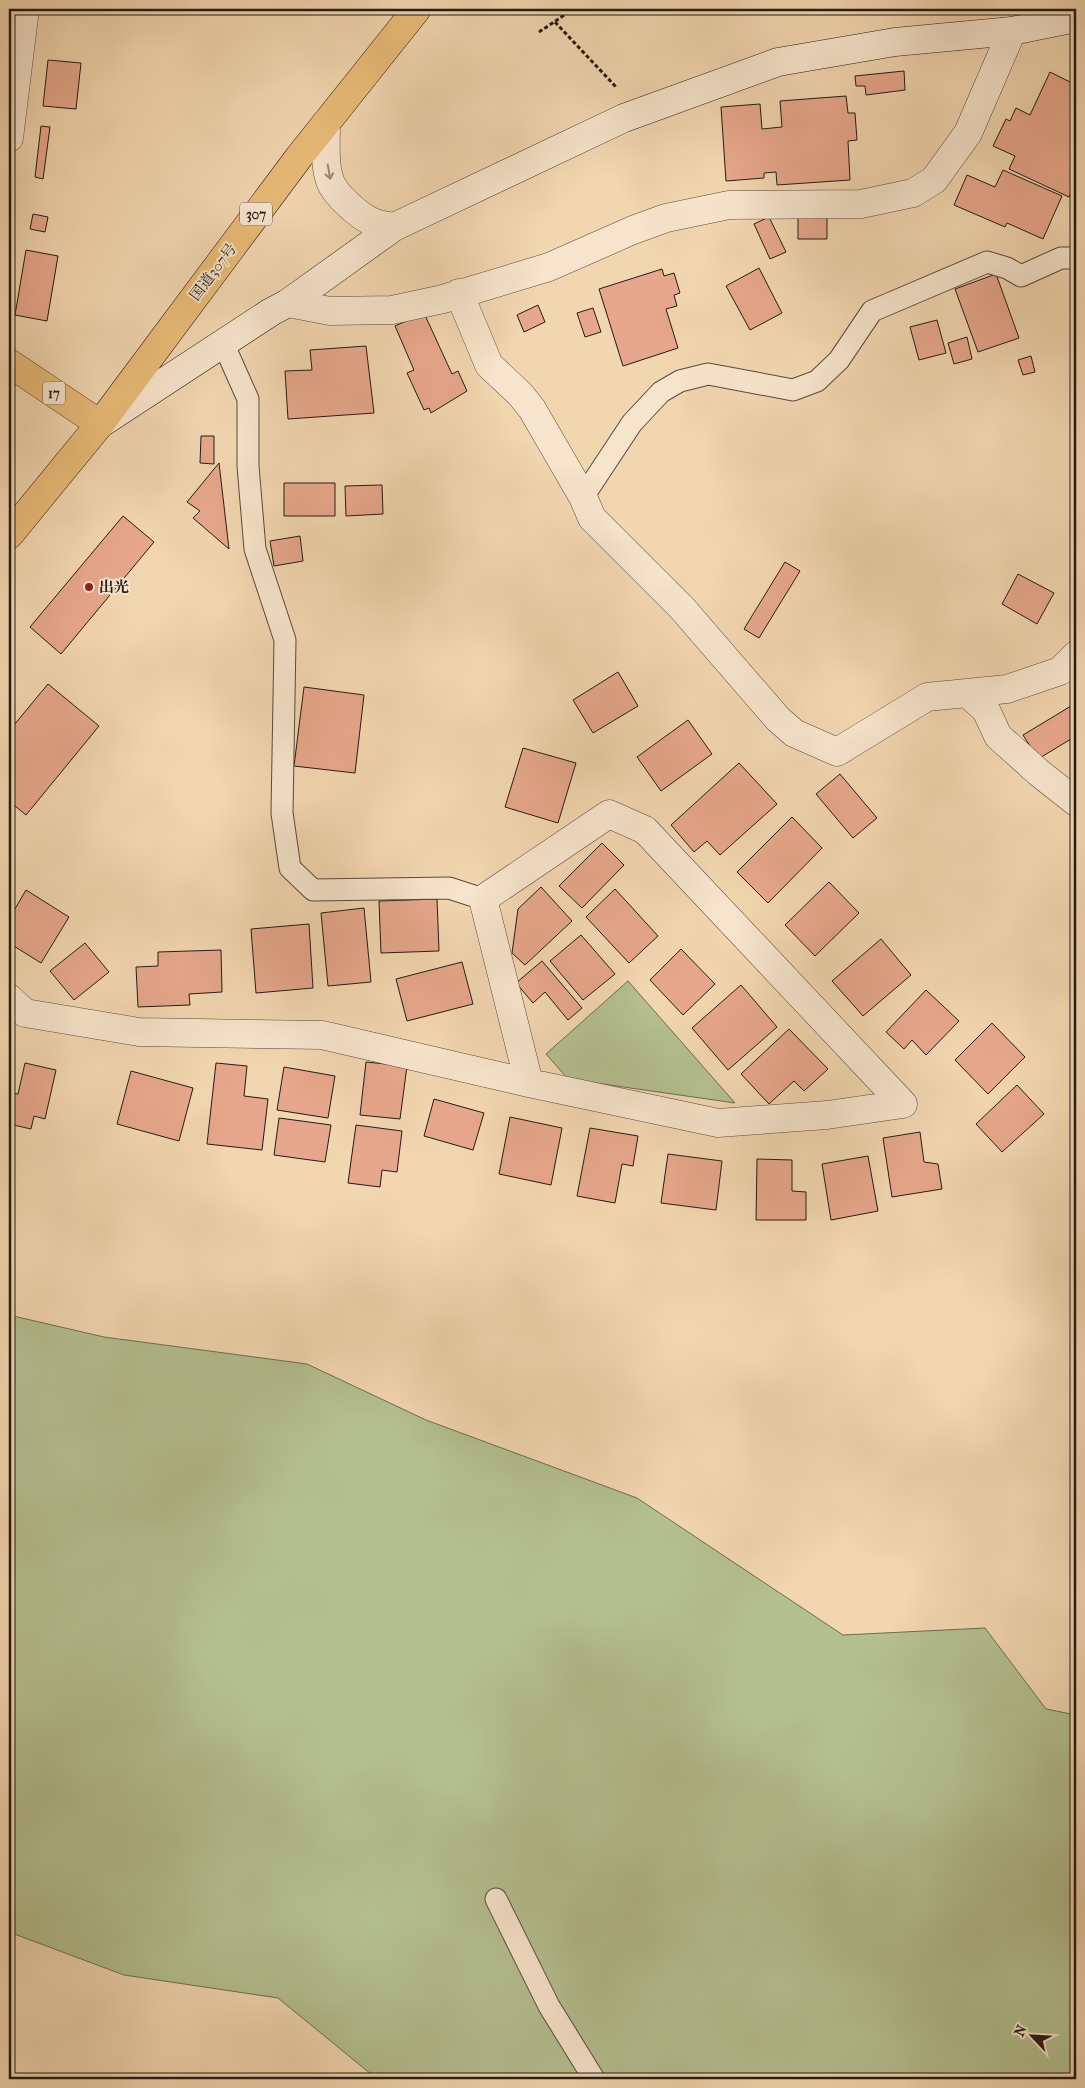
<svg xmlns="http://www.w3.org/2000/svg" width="1085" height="2088" viewBox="0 0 1085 2088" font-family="'IM FELL French Canon','Noto Serif JP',serif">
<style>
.green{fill:#b4bf90;stroke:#6c6c52}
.building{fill:#e7a78c;stroke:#251a15}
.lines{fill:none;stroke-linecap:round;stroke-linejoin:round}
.lane-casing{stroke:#58493c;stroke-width:23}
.street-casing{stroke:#58493c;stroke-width:29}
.secondary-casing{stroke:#251a15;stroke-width:29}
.primary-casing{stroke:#251a15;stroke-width:29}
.highway-casing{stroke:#251a15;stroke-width:29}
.path{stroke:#251a15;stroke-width:3;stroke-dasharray:4 2.5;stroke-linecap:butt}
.lane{stroke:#f7e4cc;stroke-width:21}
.street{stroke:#f7e4cc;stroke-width:28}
.secondary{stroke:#f7e4cc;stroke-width:28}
.primary{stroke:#e9bb78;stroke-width:28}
.highway{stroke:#e9bb78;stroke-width:28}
.oneway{stroke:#98897a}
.poi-dot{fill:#8f2418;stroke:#f7e4cc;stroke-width:2}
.labels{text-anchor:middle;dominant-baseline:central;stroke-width:4;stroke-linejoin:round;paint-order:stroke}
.shield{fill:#f7e4cc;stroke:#64574c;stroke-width:1}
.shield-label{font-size:14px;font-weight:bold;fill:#251a15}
.street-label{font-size:15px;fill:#251a15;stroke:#f7e4cc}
.poi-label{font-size:15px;font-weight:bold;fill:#251a15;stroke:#f7e4cc;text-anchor:start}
</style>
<rect width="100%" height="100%" fill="#f2d6b0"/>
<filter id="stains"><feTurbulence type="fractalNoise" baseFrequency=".004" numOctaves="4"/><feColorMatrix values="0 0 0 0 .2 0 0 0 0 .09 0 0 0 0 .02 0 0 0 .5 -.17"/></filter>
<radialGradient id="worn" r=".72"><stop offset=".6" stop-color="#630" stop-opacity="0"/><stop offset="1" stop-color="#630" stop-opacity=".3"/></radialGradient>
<path class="green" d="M628,981L735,1103L568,1079L546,1054Z
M9,1315L104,1337L307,1364L426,1420L637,1498L843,1635L985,1628L1046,1709L1076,1715V2079H377L278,1998L124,1975L9,1932Z"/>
<path class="building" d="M48,60L81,63L76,109L43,106Z
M904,71L905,90L866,95L865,86H856L855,76Z
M1050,72L1076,85V180L1069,197L1009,169L1015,156L993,146L1006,119L1010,121L1016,108L1030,115Z
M846,96L848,113H855L857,140L848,141L850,180L777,185L776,172L764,173V178L726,181L721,107L760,104L762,129L782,127L780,101Z
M41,126L50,127L43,179L35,177Z
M1003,170L1062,196L1043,239L1007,223L1005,227L954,205L967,175L995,187Z
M798,213H827V239H798Z
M33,214L48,217L45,232L30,229Z
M769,217L786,252L770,259L754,224Z
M26,250L58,256L47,321L15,315Z
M759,268L782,313L750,330L726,286Z
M662,269L664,276L674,273L680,293L674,295L677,306L666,309L678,348L623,366L599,289Z
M996,274L1019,338L978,352L955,289Z
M538,305L545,322L524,332L517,315Z
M593,308L601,332L585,337L577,313Z
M424,313L452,374L458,371L467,391L431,413L429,408L424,410L407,373L414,370L395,326Z
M937,320L946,353L919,360L910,327Z
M967,337L972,359L954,364L948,343Z
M366,346L374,413L288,419L285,371L312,370L310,350Z
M1031,356L1035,372L1023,375L1018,360Z
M201,436H214V464L200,463Z
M219,463L229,549L193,518L200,511L187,502Z
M284,483H335V516H284Z
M382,485L383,514L346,516L345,486Z
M123,516L154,542L61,654L30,627Z
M300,536L303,561L274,566L270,541Z
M785,562L800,571L759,638L744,629Z
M1018,574L1054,593L1037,624L1002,604Z
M618,672L638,706L593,733L573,700Z
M48,684L99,726L26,815L9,801V731Z
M304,687L364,695L355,773L294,766Z
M1076,703V736L1038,759L1023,735Z
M688,720L712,754L661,791L637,757Z
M523,748L576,763L558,823L505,807Z
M739,763L777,804L720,855L707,841L694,852L671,825Z
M840,774L877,818L853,838L816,794Z
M792,817L822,848L768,903L737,872Z
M602,843L624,865L582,908L559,886Z
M829,882L859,913L815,956L785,925Z
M541,887L572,921L525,965L512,953L518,909Z
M615,889L658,936L629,963L586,917Z
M26,890L69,917L41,963L9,943V919Z
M437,899L439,951L381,953L379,901Z
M364,908L371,982L328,986L321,913Z
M309,924L313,988L256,993L251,929Z
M581,935L615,974L583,1000L550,961Z
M881,939L911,975L863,1016L832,981Z
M85,943L109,972L74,1000L50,971Z
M681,949L715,984L683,1015L650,980Z
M221,950L222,992L189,994L190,1005L138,1007L136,967L158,966V952Z
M542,961L582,1008L568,1020L545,992L533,1003L516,983Z
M462,962L473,1004L407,1021L396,979Z
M741,985L777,1027L728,1070L692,1028Z
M926,990L959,1021L926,1055L912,1040L904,1049L886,1032Z
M992,1023L1025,1057L988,1094L955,1060Z
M789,1029L828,1069L804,1091L794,1081L769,1104L741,1074Z
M366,1062L407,1066L400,1119L360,1115Z
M25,1063L56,1070L45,1119L34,1116L31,1129L9,1124V1093L18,1094Z
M216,1063L247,1066L244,1096L268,1099L262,1150L207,1144Z
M284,1067L335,1076L328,1118L277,1110Z
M131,1071L193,1088L179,1141L117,1124Z
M1017,1085L1044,1114L1002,1152L976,1124Z
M434,1099L484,1113L473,1150L424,1136Z
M510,1117L562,1128L551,1185L499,1174Z
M279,1118L331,1125L325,1162L274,1155Z
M356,1125L402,1131L397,1172L382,1170L380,1187L348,1183Z
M590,1128L638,1136L633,1166L622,1164L615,1203L577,1196Z
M920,1132L924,1162L938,1164L942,1189L892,1197L883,1138Z
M668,1154L722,1161L716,1210L661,1203Z
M868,1156L878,1211L831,1220L822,1164Z
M757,1159L792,1160V1191L806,1192V1220H756Z"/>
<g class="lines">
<defs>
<path id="lane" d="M223,343L248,399V466L255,549L285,640L282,813L290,868L313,890L449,888L483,899
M583,497L632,423L661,392L680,381L708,374L793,390L817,381L839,360L872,311L987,262L1007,268L1021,276L1061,258H1076
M496,1899L549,2006L594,2079"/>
<path id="street" d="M326,123C326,142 324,163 330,181C335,195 361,218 375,223C381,225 388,226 394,227
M9,138L25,9
M459,293L489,365L520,394L532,409L583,497L592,518L682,608L778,719L794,733L837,752L927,697L1007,689L1060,671L1076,655
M288,303L330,311L392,310L443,299L549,267L633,230L666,218L729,205L861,204L913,193L934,180L968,133L1012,31
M968,694L986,710L998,736L1038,772L1076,802
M609,814L645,830L903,1104L827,1115L718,1123L529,1083L483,899Z
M9,998L25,1013L139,1032L322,1035L529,1083"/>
<path id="secondary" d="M103,422L271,312L288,303L394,227L624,118L778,62L895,42L1012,31L1076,18"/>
<path id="primary" d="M9,363L100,424"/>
<path id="highway" d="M9,535L100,424L299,157L417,9"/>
</defs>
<use href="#lane" class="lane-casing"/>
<use href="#street" class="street-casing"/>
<use href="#secondary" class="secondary-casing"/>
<use href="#primary" class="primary-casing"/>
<use href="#highway" class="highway-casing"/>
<path class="path" d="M555,22L616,87
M539,32L572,10"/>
<use href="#lane" class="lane"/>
<use href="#street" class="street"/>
<use href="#secondary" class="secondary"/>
<use href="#primary" class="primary"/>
<use href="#highway" class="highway"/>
</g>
<defs><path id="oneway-shaft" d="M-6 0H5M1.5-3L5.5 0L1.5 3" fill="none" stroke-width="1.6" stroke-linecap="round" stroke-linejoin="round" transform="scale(1.25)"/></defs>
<use class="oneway" href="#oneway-shaft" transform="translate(329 172) rotate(80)"/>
<circle class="poi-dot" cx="89" cy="587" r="5"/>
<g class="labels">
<g class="shield">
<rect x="240" y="202.5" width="32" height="23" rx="4"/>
<rect x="43" y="381.5" width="22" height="23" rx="4"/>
</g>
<g class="shield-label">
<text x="256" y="214">307</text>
<text x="54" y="393">17</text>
</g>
<g class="street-label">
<text transform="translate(213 272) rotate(-53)">国道307号</text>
</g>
<g class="poi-label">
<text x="99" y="587">出光</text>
</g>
</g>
<rect width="1085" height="2088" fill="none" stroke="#f2d6b0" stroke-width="30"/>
<rect x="10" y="10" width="1065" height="2068" fill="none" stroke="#251a15" stroke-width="2.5"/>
<rect x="15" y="15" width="1055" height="2058" fill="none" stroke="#251a15"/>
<g transform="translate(1032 2036) rotate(295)" stroke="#f7e4cc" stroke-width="4" paint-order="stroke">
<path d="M0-4L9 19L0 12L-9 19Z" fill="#251a15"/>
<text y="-8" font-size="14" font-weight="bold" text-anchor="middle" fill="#251a15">N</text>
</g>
<rect width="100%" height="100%" filter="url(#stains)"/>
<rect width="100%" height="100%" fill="url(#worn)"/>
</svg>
